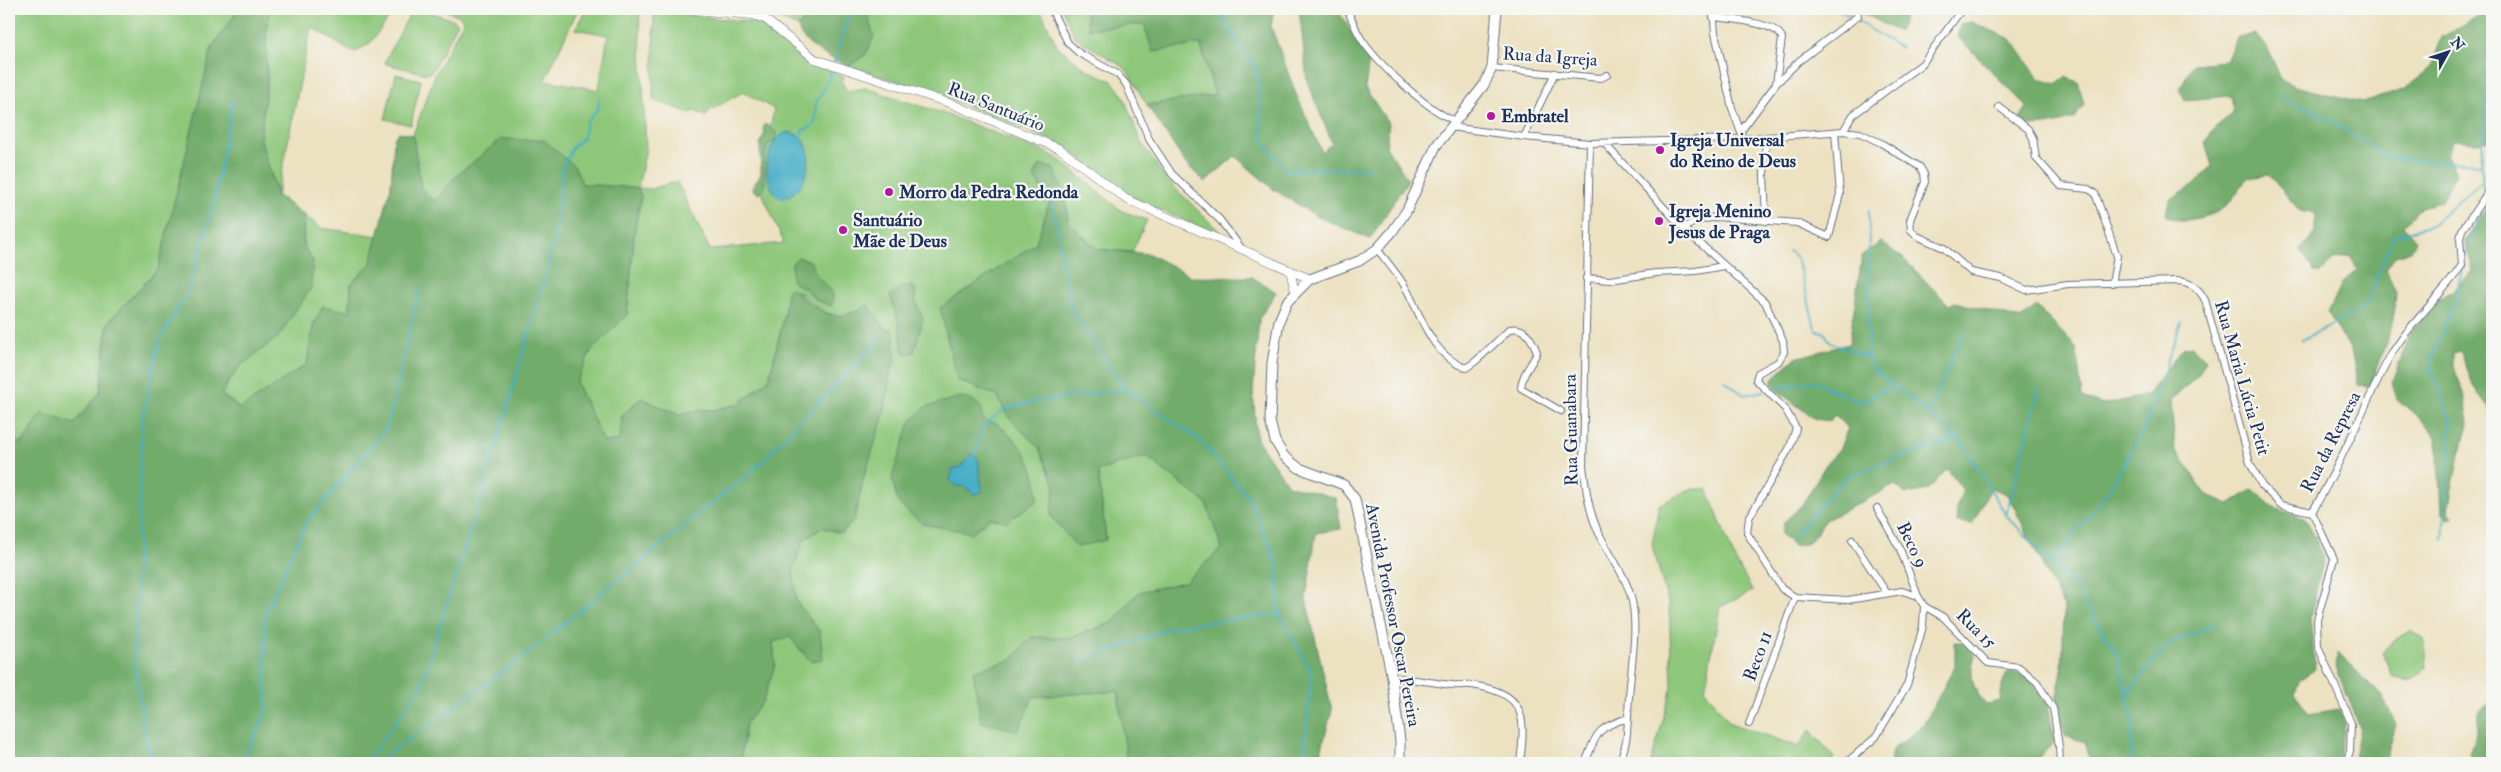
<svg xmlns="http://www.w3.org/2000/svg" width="2501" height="772" viewBox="0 0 2501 772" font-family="'IM FELL Double Pica',serif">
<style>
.green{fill:#8ec77a;stroke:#547b6c;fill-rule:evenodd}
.forest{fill:#72ac6a;stroke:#466e64}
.water{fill:#46aec6;stroke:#306e92}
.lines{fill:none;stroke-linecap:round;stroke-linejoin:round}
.stream{stroke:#46aec6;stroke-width:2}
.minor-casing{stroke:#646d80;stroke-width:8}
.tertiary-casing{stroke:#646d80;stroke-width:9}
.secondary-casing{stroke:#646d80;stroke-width:11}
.minor{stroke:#fff;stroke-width:6}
.tertiary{stroke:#fff;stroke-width:8}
.secondary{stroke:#fff;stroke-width:9}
.poi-dot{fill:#b5179e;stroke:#f6f6f2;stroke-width:2}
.labels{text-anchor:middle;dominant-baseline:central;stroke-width:4.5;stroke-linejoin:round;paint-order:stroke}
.street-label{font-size:18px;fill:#1b2f5e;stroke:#f6f6f2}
.poi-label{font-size:18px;font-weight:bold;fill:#1b2f5e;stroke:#f6f6f2;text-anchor:start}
</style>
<rect width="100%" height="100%" fill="#f6f6f2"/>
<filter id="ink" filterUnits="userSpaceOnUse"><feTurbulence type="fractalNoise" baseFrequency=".02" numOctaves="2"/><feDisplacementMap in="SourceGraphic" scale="10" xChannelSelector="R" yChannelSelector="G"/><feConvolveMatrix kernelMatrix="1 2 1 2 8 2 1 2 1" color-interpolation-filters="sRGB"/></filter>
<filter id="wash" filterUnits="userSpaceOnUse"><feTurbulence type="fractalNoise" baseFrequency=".0096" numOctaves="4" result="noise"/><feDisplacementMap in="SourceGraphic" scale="20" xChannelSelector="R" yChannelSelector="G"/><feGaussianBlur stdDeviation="1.12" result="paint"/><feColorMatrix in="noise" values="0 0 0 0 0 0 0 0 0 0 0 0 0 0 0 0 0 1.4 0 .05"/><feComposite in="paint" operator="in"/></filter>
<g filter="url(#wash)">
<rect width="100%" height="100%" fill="#ece1c0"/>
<path class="green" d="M9,9H239L212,47L158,269L108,322L100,392L74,424L42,414L22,443L9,442Z
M270,9H396L370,43L354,53L311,27L277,196L260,137L267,81L266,34Z
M418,9L455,20L458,23L432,71L427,74L386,64L385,61L412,10Z
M438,9H578L545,80L599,90L608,35L575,29L586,9H639L646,148L638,188L650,189L677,182L710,250L784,243L759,186L774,109L743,92L709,111L706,116L694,111L690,113L653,100L654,11L751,22L769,26L810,60L845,78L841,81L847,91L865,88L942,113L1045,152L1057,158L1122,211L1147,220L1132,252L1097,249L1068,222L1066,197L1034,176L1049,204L1036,243L1002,267L957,380L997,396L1008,416L1039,448L1055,485L1051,516L1106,539L1098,471L1146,456L1206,503L1222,548L1185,582L1139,592L1111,623L1069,638L1032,637L1011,660L973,671L1018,731L1033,697L1118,691L1127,763L740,762L746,723L763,701L775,665L773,642L790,637L810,661L820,632L796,601L793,569L804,539L822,528L842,533L854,520L864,477L884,414L890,375L895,358L886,329L868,305C862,308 856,314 850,315C832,321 813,306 802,293L787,292L784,316L769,379L739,404L714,410H702L679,415L641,398L622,416L620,440L604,442L576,383L591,351L627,315L635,228L641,197L606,186L582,184L575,167L456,176L435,201L421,189L413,135L436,72L464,20L458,15ZM915,288V300L923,319L903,349L899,324Z
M756,9H808L807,17L798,27Z
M871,9H1037L1042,13L1057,46L1086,69L1112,81L1123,95L1140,140L1164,177L1224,236L1223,237L1128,196L1065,146L946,97L849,66L865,55L868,17Z
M1062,9H1086L1088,29L1144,23L1153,52L1200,44L1215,95L1147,105L1126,69L1075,37Z
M396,74L421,80L411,125L385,119Z
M304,215L321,228L378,236L371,263L351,284L350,312L323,307L313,326L307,364L241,409L221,394L239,367L278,337L313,261L303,245Z
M1690,489H1707L1736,562L1753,591L1720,607L1705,690L1730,723L1799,747L1810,730L1835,758L1831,763H1651L1672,687L1669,606L1652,545L1659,505Z
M2411,631L2425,641L2427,667L2409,682L2392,676L2383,652L2394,639Z"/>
<path class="forest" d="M239,9H270L266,34L267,81L260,137L277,195L304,215L303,245L313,261L311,288L278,337L239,367L221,394L240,409L307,364L313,326L323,306L350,312L351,284L371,263L391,186L394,138L399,132L413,135L421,189L435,201L456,176L501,139L544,140L575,167L582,184L638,188L641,196L635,228L627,315L591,351L576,383L604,442L620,440L622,416L641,398L679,415L702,410H714L739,404L769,379L784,316L787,292L790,288C802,293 803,298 812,305C833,321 847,317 868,305L886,329L894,331L895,358L890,375L884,414L864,477L854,520L842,533L822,528L804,539L793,569L796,601L820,632L823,659L810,661L790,637L773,642L775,665L763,701L746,723L740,762L743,763H9V442L23,443L42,413L74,424L100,392L108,322L158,269L212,47Z
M807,9H871L868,17L874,37L865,55L849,66C833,59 801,46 798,27L807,17Z
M1086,9H1274L1271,27L1296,94L1322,152L1332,143L1307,81L1300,16L1297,9H1337L1369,60L1365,88L1389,124L1386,146L1408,180L1370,239L1318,217L1273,189L1235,156L1205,182L1186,164L1147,105L1215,95L1201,44L1153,52L1144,24L1088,29Z
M1862,9H1907L1899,32L1863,13Z
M2482,9H2492V140L2476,142L2453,140L2447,156L2456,173L2441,202L2421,207L2404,225L2416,241L2411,251L2395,256L2386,270L2396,292L2394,319L2371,386L2358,385L2351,350L2328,313L2342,283L2357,270L2351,256L2334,259L2322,272H2314L2301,249L2315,233V214L2300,211L2269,175L2247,178C2230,203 2224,215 2192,219C2181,221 2176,221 2166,215L2169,200L2196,183L2212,166L2205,142L2217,125L2233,114L2231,96L2185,100L2180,88L2193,64L2226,61L2237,37L2255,34L2268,49L2281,79L2294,86L2362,102L2404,90L2431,67L2442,37L2482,14Z
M1972,22L2011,39L2039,79L2056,84L2065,77L2078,82L2084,104L2075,118C2059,122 2034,132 2019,120L2027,107L1957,36L1961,24Z
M765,124L777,133L774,142L768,144L765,155V188L759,194L754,191L752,187L761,174L760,145L765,132L763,129Z
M1040,165L1053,168L1066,197L1068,222L1097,249L1149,254L1193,277H1252L1276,292L1259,319L1253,392L1257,439L1288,485L1336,498L1341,529L1316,533L1306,599L1332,710L1318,763H1127L1118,691L1033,697L1018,731L981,722L973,671L1011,660L1032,637L1069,638L1111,623L1139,592L1185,582L1222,548L1206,503L1146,456L1098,471L1106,540L1077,547L1051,516L1055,485L1039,448L1008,416L997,396L957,380L940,308L1036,243L1049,204L1034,176Z
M2492,200V431L2489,408L2473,386L2461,351L2453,353V366L2464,393L2469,422L2459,454L2448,509L2453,518L2447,519L2441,511L2437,439L2425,423L2397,399L2392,382L2412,329L2431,303L2452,291L2473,271L2465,240Z
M1881,242L1903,258L1949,305L1955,302L2021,319L2036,306L2076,347L2082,397L2103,405L2147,395L2183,348L2192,346L2206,360L2199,374L2171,401L2175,449L2206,494L2229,504L2253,489L2274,508L2306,519L2324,557L2310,618L2315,669L2299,681L2295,693L2309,714L2339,709L2345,723L2339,763H2091L2085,742L2065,736L2056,701L2062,670L2064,608L2008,495L1991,488L1972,524L1957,522L1956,509L1963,490L1947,469L1928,490L1906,494L1895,485L1826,520L1809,543L1794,546L1781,534L1784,522L1802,505L1825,466L1840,448L1848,428L1834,415L1830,421L1815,419L1775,389L1771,380L1795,358L1849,344L1862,255Z
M798,257L810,261C814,266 814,271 817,276C824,287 837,287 832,306L816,300L806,289L792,282V264Z
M912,285L915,288V300L923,319L914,352L906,354L903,349L899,324L890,295L901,287Z
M960,397L974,401L982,408V417L989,423H996C1024,445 1036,464 1038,500L1006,522L990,518L972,533L922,524L898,503L892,478L910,422L925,407Z
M1955,642H1966L1975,656C1968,676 1973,689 1986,705L2000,701L2002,685L2007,672L2027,674L2048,705L2055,742L2040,756L2036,763H1890L1892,750L1924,724L1955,666Z
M2338,653L2383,697L2396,725L2385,763H2353L2360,728L2335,664Z
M2492,699V763H2467L2475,738L2479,713Z"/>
<path class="water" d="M788,132C825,137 806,199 781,198C759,186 764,138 788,132Z
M971,454L978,458L982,492L974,494L963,486H955L950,480L953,469L961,467Z"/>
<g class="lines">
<path class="stream" d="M1216,9L1257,71L1263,141L1286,170L1371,168
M1837,9L1853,18
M1857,21L1901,48
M834,63L850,9
M2277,95L2322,115L2391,159L2481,164
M801,138L802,130L809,128L815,124L816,103L827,84L832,68
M2484,194L2481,164L2488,85L2492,78
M2485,199L2492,228
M1052,203L1071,308L1125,389L1200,440L1250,500L1278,566L1279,614L1312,672L1303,763
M1789,251L1797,258L1816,331L1824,332L1831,343L1868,357L1872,368L1959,438L2006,515L2075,587L2118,656L2133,722L2131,763
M2464,260L2482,205
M2492,320L2485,356L2492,381
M2302,340L2365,307L2393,237L2431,225L2481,182
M1868,357L1869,210
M1724,380L1744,395L1764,391
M1768,390L1814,381L1860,403L1893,385
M1928,414L1963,334
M974,457L983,426L1005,409L1029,403L1125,389
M2006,515L2039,389
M1794,536L1847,476L1958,438
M2443,540L2451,422L2430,364L2454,303L2462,270
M2053,563L2109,490L2145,427L2181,322
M1079,662L1177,626L1279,614
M2127,694L2167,645L2216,624
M1735,756L1737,763
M154,763L145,736L134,659L142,420L159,341L188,293L212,211L233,100
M242,763L266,713L265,614L306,523L388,426L419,291
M366,763L420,688L483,491L545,278L556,229L562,170L572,148L583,138L586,123L598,108L599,99
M376,763L522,658L759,465L877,341"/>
</g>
</g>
<g filter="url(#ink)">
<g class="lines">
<defs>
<path id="minor" d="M1051,9L1068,43L1079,53L1117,74L1126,84L1149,139L1172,174L1220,220L1242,249
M1347,9C1352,19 1356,31 1362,40C1378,64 1429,112 1456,121
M1713,9L1715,33L1732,108L1741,133
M1713,17C1728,19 1777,22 1782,38L1776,84
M1492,68L1601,78L1607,75
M1999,107L2028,129L2033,138L2036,158L2061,186L2088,189L2095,193L2117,256L2112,284
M1451,127L1524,137L1590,143L1740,139L1843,131L1860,133L1881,143L1920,167L1924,174L1925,182L1910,220L1911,230L1917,236L1944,248L1971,272L2001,278L2026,290L2068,284L2179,281C2193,283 2199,289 2205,300L2250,463L2262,486L2281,505L2312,512
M1741,131L1776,84L1799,61L1858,16L1856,9
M1843,131L1853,115L1922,64L1962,9
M1524,137L1555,73
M1590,143L1583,466C1586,488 1588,508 1597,529C1608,554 1626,574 1632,601C1638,631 1631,666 1629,697C1627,720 1630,743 1618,763
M1604,143L1683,228L1765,302L1783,341L1784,352L1778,362L1758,373L1756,380L1785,409L1796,428L1790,447L1749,518L1747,533L1782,589L1795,597L1848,600L1902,591L1918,596L1924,606L1923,626L1907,685L1876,737L1846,763
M1766,221L1764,175L1766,137
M1683,228L1699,220L1717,217L1797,223L1829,237L1840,194L1835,132
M1377,249C1387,262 1399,275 1407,290C1422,318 1432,356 1466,368L1476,361L1510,329C1525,326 1532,339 1537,352C1532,365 1522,373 1521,388L1561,411
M1586,278L1610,280L1656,273L1696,271L1723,266
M1877,508L1900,549L1918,596
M2312,512C2342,463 2362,409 2389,358C2409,323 2441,297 2462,265L2460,239L2462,230L2492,186
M2312,512L2334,559L2317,620L2318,646L2351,723L2350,751L2346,763
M1852,540L1886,592
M1924,606L1943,617L1988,663L2019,667L2037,682L2053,708L2059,746L2060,763
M1392,678C1412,678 1432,683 1452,685C1459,686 1465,684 1471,685C1526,693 1526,715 1520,763
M1749,724L1795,597
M1585,763C1597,734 1595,728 1628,718"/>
<path id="tertiary" d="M681,9L753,15L765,19L815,59L952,104L1060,149L1126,199L1310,279
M1290,270L1294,288L1297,291"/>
<path id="secondary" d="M1400,763V741L1392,678L1355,499L1344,485L1299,468L1284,456L1275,441L1270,421L1272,363L1279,321L1287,302L1310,279L1359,261L1377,249L1392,232L1407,210L1436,146L1484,85L1492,68L1497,9"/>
</defs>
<use href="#minor" class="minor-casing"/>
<use href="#tertiary" class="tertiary-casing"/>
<use href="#secondary" class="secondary-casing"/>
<use href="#minor" class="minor"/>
<use href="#tertiary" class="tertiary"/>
<use href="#secondary" class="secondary"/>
</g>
</g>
<g class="poi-dot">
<circle cx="1491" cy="116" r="5"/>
<circle cx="1660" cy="150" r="5"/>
<circle cx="889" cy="192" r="5"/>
<circle cx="1659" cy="221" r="5"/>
<circle cx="843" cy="230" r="5"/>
</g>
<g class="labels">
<g class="street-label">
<text transform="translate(1550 57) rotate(4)">Rua da Igreja</text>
<text transform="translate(996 107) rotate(22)">Rua Santuário</text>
<text transform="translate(2242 378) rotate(74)">Rua Maria Lúcia Petit</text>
<text transform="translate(1571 430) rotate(-91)">Rua Guanabara</text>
<text transform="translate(2331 442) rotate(-63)">Rua da Represa</text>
<text transform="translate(1912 545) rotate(64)">Beco 9</text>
<text transform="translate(1393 615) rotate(79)">Avenida Professor Oscar Pereira</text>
<text transform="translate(1976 629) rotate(45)">Rua 15</text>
<text transform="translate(1758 656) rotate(-70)">Beco 11</text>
</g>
<g class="poi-label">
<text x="1501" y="116">Embratel</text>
<text x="1670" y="140">Igreja Universal<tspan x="1670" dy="21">do Reino de Deus</tspan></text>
<text x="899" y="192">Morro da Pedra Redonda</text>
<text x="1669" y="211">Igreja Menino<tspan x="1669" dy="21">Jesus de Praga</tspan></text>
<text x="853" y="220">Santuário<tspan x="853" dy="21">Mãe de Deus</tspan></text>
</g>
</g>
<rect width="2501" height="772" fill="none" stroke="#f6f6f2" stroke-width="30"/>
<g transform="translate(2448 52) rotate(50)" stroke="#f6f6f2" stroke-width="4" paint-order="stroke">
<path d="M0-4L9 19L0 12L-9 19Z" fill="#1b2f5e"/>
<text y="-8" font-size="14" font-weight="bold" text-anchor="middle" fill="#1b2f5e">N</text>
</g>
</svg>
